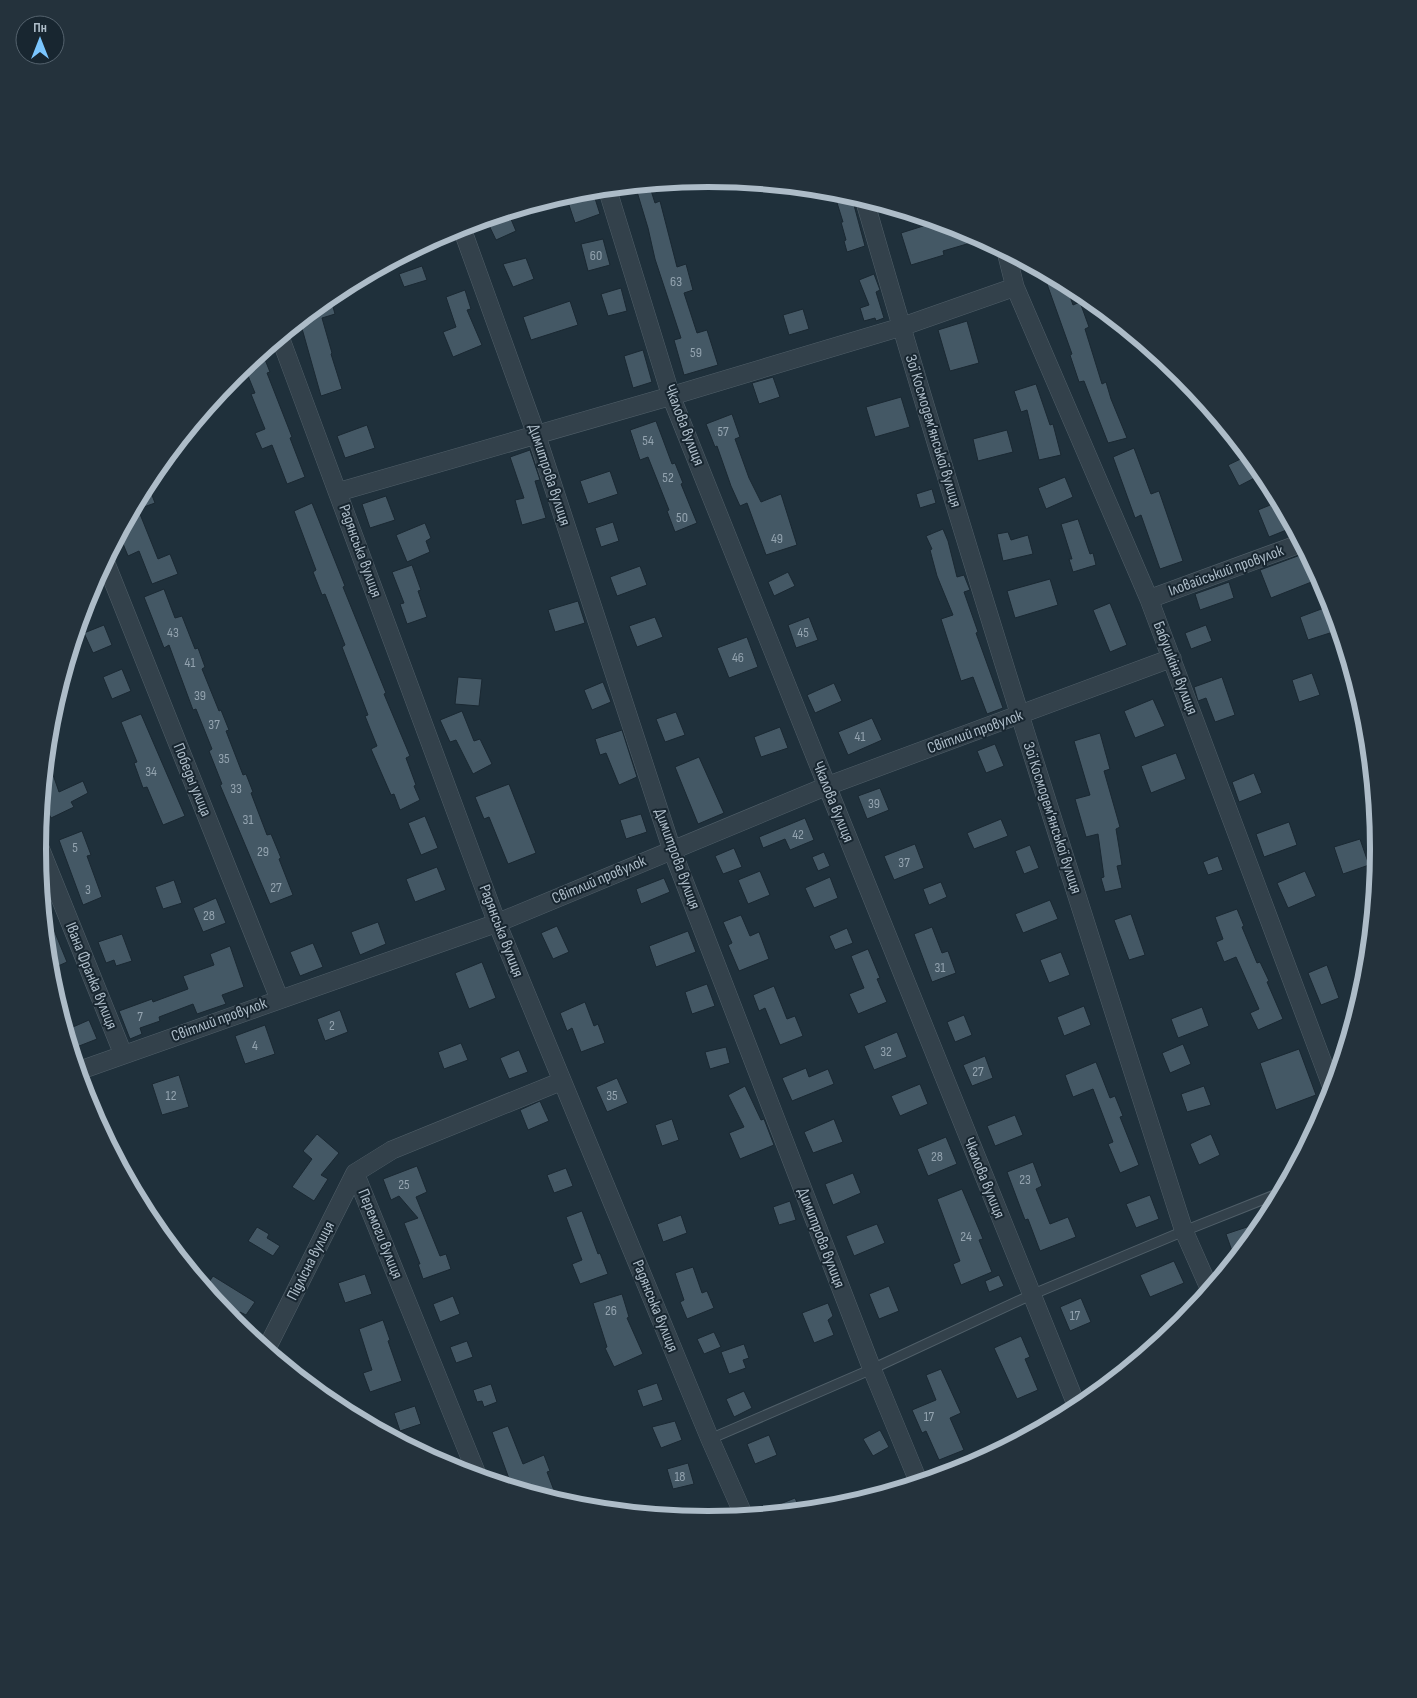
<svg xmlns="http://www.w3.org/2000/svg" width="1417" height="1698" viewBox="0 0 1417 1698" font-family="'Sofia Sans Condensed',sans-serif">
<style>
.building{fill:#445865;stroke:#1a2832}
.lines{fill:none;stroke-linecap:round;stroke-linejoin:round}
.lane-casing{stroke:#505f69;stroke-width:11}
.street-casing{stroke:#505f69;stroke-width:19}
.lane{stroke:#33414b;stroke-width:9}
.street{stroke:#33414b;stroke-width:18}
.labels{text-anchor:middle;dominant-baseline:central;stroke-width:4;stroke-linejoin:round;paint-order:stroke}
.number-label{font-size:14px;fill:#93a3af}
.street-label{font-size:16px;fill:#adbcc8;stroke:#182630}
.rim{fill:none;stroke:#adbcc8;stroke-width:6}
</style>
<rect width="100%" height="100%" fill="#1f303b"/>
<path class="building" d="M649,184L655,203L660,201L677,267L686,264L693,290L684,293L697,333L707,330L718,365L684,375L674,340L681,338L655,259L648,228L635,185Z
M592,189L600,214L575,223L566,196L582,190Z
M833,190L851,194L865,246L847,252L844,241L846,240L841,222H843Z
M508,212L516,231L496,240L486,219Z
M939,221L966,229L984,239L943,251L944,255L911,265L901,233Z
M603,239L610,265L588,271L581,244Z
M526,258L534,279L513,287L503,264Z
M422,266L427,280L404,287L399,274Z
M1042,270L1065,282L1073,305L1080,302L1089,327L1085,329L1102,384L1106,382L1111,399L1127,438L1108,443L1084,381L1079,382L1070,355L1072,354Z
M874,274L880,290L876,292L884,318L876,321L875,318L864,321L860,308L869,305L859,280Z
M621,288L627,311L608,316L601,294Z
M465,290L471,309L467,310L482,345L453,357L443,332L456,327L446,297Z
M330,296L335,314L322,318L332,353L331,354L342,389L321,396L301,325L291,327Z
M570,301L578,325L531,340L523,317Z
M803,309L809,329L789,335L783,315Z
M967,321L979,363L950,371L938,330Z
M643,350L652,382L633,388L624,356Z
M264,357L270,372L267,373L292,437L290,438L305,477L287,484L272,445L262,449L255,433L265,429L251,394L255,393L244,366Z
M773,377L780,397L759,404L752,383Z
M1036,384L1050,425L1053,424L1061,455L1039,460L1027,410L1021,412L1014,391Z
M901,397L910,427L875,437L866,407Z
M732,414L740,437L735,439L749,478L761,502L781,494L797,545L766,555L747,503L740,506L731,486L717,446L715,447L706,424Z
M656,421L672,464L675,463L683,483L681,484L697,523L675,532L667,511L669,510L648,457L640,460L630,430Z
M367,425L375,448L345,458L337,436Z
M1007,430L1013,452L978,461L973,439Z
M1134,448L1151,494L1159,491L1183,561L1160,569L1141,515L1135,518L1113,457Z
M530,450L540,480L535,481L546,518L522,525L515,500L524,498L510,457Z
M1249,455L1264,473L1239,486L1228,465Z
M610,471L618,494L588,504L580,481Z
M1065,477L1073,497L1046,509L1038,488Z
M147,482L155,503L138,509L158,559L170,554L178,574L152,584L139,551L128,556L119,534Z
M932,489L936,503L920,508L916,494Z
M386,496L395,520L370,528L362,504Z
M1280,501L1294,527L1269,537L1258,510Z
M312,503L345,586L343,587L386,693L384,694L410,756L406,758L416,785L414,786L420,800L400,810L394,794L391,795L371,749L377,746L365,716L368,715L342,647L345,645L325,594L322,595L313,572L316,570L294,511Z
M1078,519L1090,554L1093,553L1096,565L1073,572L1069,559H1072L1061,524Z
M613,522L619,541L601,547L595,528Z
M425,523L431,538L426,541L430,552L407,562L396,535Z
M943,529L948,541L957,577L964,575L970,590L964,592L978,632L976,633L1003,708L987,714L973,677L961,681L941,619L953,615L937,576L930,550L932,549L926,536Z
M1008,532L1011,540L1028,535L1033,554L1003,561L997,534Z
M1303,554L1314,581L1271,598L1260,570Z
M412,565L421,590L418,591L427,617L407,624L400,604L404,603L392,572Z
M640,566L647,585L617,596L610,577Z
M788,572L795,586L774,596L768,582Z
M1050,579L1058,605L1015,618L1007,591Z
M1229,582L1234,598L1200,610L1195,594Z
M164,589L175,618L182,616L195,649L198,648L205,667L202,669L219,711L221,710L229,730L226,731L243,775L246,774L253,792L251,793L267,835L271,834L281,858L279,859L293,895L270,904L220,785L222,784L209,751L212,749L196,709L193,710L169,645L164,648L144,597Z
M578,601L585,623L555,632L548,610Z
M1110,603L1127,645L1110,652L1093,610Z
M1324,608L1333,632L1308,640L1300,617Z
M655,617L663,637L637,647L629,626Z
M809,617L818,640L796,648L788,625Z
M104,625L112,645L93,653L84,633Z
M1206,625L1212,641L1191,649L1185,633Z
M747,637L758,667L729,678L717,648Z
M122,669L131,691L112,699L103,677Z
M1312,673L1320,695L1299,702L1292,680Z
M458,677L482,679L479,706L455,704Z
M1222,677L1235,715L1215,722L1206,698L1198,701L1194,687Z
M603,682L611,702L592,710L584,690Z
M834,683L842,701L815,713L807,695Z
M1153,699L1165,726L1135,738L1124,711Z
M462,711L474,741L480,739L492,764L473,774L456,740L450,742L440,720Z
M676,712L685,735L665,742L656,719Z
M141,714L185,816L163,825L147,787L143,788L134,763L137,762L121,722Z
M872,718L882,740L848,755L838,732Z
M780,727L788,748L761,757L754,737Z
M622,730L637,777L619,785L606,753L600,755L595,739Z
M1100,733L1110,769L1104,771L1120,827L1116,829L1122,865L1117,866L1122,888L1105,892L1101,878L1104,877L1098,834L1086,837L1075,799L1090,795L1074,741Z
M995,744L1004,766L986,773L977,751Z
M1176,753L1186,779L1151,793L1141,766Z
M47,757L59,792L83,781L88,793L71,802L74,807L51,818L42,800Z
M699,757L724,813L698,824L675,767Z
M1254,773L1262,793L1239,802L1232,782Z
M509,784L536,853L508,864L489,817L484,819L475,797Z
M880,788L889,810L867,819L858,796Z
M641,814L647,832L626,839L620,820Z
M425,816L438,848L421,855L408,823Z
M805,818L814,840L790,850L785,839L763,848L759,837Z
M1001,819L1008,836L974,849L967,833Z
M1289,822L1297,845L1264,857L1256,834Z
M82,831L91,855L87,856L102,897L83,905L59,840Z
M1360,839L1369,865L1343,874L1334,847Z
M915,844L924,868L894,880L884,856Z
M1030,845L1039,868L1024,874L1015,851Z
M734,848L742,867L723,874L715,856Z
M824,852L830,866L818,871L812,857Z
M1218,856L1223,870L1208,875L1203,862Z
M437,867L446,890L415,902L406,879Z
M760,871L770,895L748,904L738,880Z
M1305,871L1316,896L1288,908L1277,883Z
M830,877L838,898L814,908L805,888Z
M664,878L670,892L641,904L636,889Z
M174,880L182,903L163,909L155,887Z
M941,882L947,897L929,905L923,889Z
M216,898L226,923L203,932L193,908Z
M1050,900L1058,919L1023,933L1015,914Z
M1237,909L1244,926L1242,927L1257,963L1260,962L1269,981L1267,982L1283,1019L1258,1030L1250,1013L1259,1009L1236,957L1224,962L1216,942L1223,939L1215,917Z
M44,913H47L67,962L49,970Z
M1131,914L1145,955L1129,960L1114,920Z
M741,915L750,936L759,932L769,959L739,971L728,945L732,943L723,922Z
M378,922L386,944L360,955L351,932Z
M557,926L569,952L553,959L541,933Z
M932,927L942,953L948,951L956,973L932,982L914,934Z
M847,928L853,943L835,950L829,936Z
M688,931L696,952L656,967L649,946Z
M122,934L132,961L116,966L114,960L106,963L98,942Z
M313,943L323,967L300,976L290,952Z
M230,946L244,987L222,995L226,1004L197,1014L193,1004L159,1017L160,1021L140,1028L142,1034L130,1039L119,1011L152,999L153,1002L188,989L183,976L214,965L210,954Z
M868,949L880,978L877,979L887,1002L858,1014L849,994L864,988L851,956Z
M1061,952L1070,975L1049,983L1040,960Z
M482,962L496,998L469,1009L455,973Z
M1327,965L1339,998L1321,1005L1308,973Z
M707,984L715,1006L692,1014L685,992Z
M774,986L787,1019L795,1016L803,1036L780,1045L765,1008L759,1011L753,995Z
M585,1002L594,1026L598,1024L605,1043L581,1052L572,1028L567,1031L560,1013Z
M1084,1006L1091,1025L1064,1036L1057,1017Z
M1202,1007L1209,1026L1178,1038L1171,1019Z
M340,1010L348,1032L325,1041L317,1019Z
M964,1015L972,1035L955,1042L947,1022Z
M89,1020L97,1039L74,1048L66,1030Z
M265,1025L275,1054L245,1064L235,1036Z
M897,1032L907,1057L874,1070L864,1046Z
M461,1043L468,1060L444,1069L438,1052Z
M1183,1044L1191,1064L1170,1073L1162,1053Z
M726,1047L730,1063L710,1069L705,1052Z
M1299,1049L1316,1095L1276,1110L1260,1063Z
M519,1050L528,1072L509,1079L500,1058Z
M985,1056L993,1078L972,1086L963,1065Z
M1096,1062L1110,1098L1115,1096L1123,1116L1120,1117L1139,1165L1120,1173L1108,1144L1113,1142L1093,1089L1073,1097L1065,1075Z
M806,1068L809,1077L828,1069L834,1084L792,1101L782,1078Z
M179,1075L189,1107L162,1115L152,1084Z
M617,1078L628,1103L607,1112L596,1087Z
M920,1084L928,1104L900,1116L891,1096Z
M745,1086L761,1120L764,1119L774,1145L740,1159L729,1133L744,1127L728,1095Z
M1204,1086L1211,1105L1187,1112L1181,1094Z
M540,1101L549,1121L528,1130L520,1110Z
M1015,1115L1023,1135L995,1146L987,1126Z
M672,1119L679,1140L662,1146L655,1125Z
M834,1119L843,1142L813,1153L804,1132Z
M317,1134L339,1153L321,1175L328,1179L314,1201L292,1187L312,1159L303,1151Z
M1211,1134L1220,1155L1199,1165L1190,1144Z
M946,1137L957,1164L928,1176L917,1149Z
M1033,1162L1042,1186L1036,1189L1050,1224L1068,1217L1076,1237L1040,1251L1028,1219L1025,1220L1007,1172Z
M417,1166L427,1192L416,1197L440,1256L446,1254L451,1269L423,1279L418,1264H420L404,1223L418,1218L399,1196L391,1200L383,1179Z
M566,1168L573,1186L554,1193L547,1175Z
M853,1173L861,1193L833,1205L825,1184Z
M962,1189L983,1239L979,1240L992,1272L961,1285L953,1264L960,1261L937,1199Z
M1150,1195L1159,1219L1136,1228L1126,1204Z
M790,1201L796,1220L779,1225L773,1207Z
M582,1211L598,1254L600,1253L608,1274L580,1284L572,1264L582,1260L566,1217Z
M681,1215L687,1233L663,1242L657,1224Z
M877,1224L885,1243L854,1256L846,1236Z
M1253,1225L1256,1234L1247,1246L1232,1251L1226,1234Z
M257,1227L269,1234L267,1238L280,1246L273,1256L248,1241Z
M1174,1261L1184,1283L1150,1297L1140,1275Z
M693,1267L702,1293L707,1291L714,1308L687,1319L680,1302L684,1300L675,1273Z
M365,1274L372,1294L345,1303L338,1283Z
M999,1275L1004,1286L989,1292L985,1281Z
M213,1276L255,1302L246,1315L240,1312L233,1323L221,1307L224,1302L208,1292L205,1288Z
M889,1286L899,1311L879,1319L869,1294Z
M622,1294L629,1317L627,1318L643,1354L614,1367L605,1348L607,1347L593,1303Z
M453,1296L460,1314L440,1322L433,1304Z
M1081,1298L1091,1322L1070,1331L1060,1307Z
M828,1303L833,1316L828,1320L834,1335L814,1343L802,1313Z
M383,1320L390,1340L388,1341L402,1381L370,1392L363,1373L372,1370L359,1329Z
M714,1332L721,1347L704,1354L697,1339Z
M1021,1336L1030,1357L1025,1359L1038,1390L1017,1399L994,1348Z
M467,1341L473,1357L456,1363L450,1347Z
M744,1344L749,1358L743,1360L746,1368L729,1374L721,1352Z
M941,1369L961,1413L950,1418L964,1450L939,1460L926,1431L922,1433L912,1410L936,1400L926,1375Z
M657,1383L663,1400L643,1407L637,1390Z
M491,1384L497,1402L484,1407L482,1401L477,1402L473,1390Z
M744,1391L752,1408L734,1417L726,1399Z
M415,1406L421,1424L400,1431L394,1413Z
M675,1421L682,1440L661,1448L652,1427Z
M508,1426L523,1464L544,1455L550,1471L547,1472L558,1501L512,1487L492,1432Z
M880,1430L889,1447L873,1456L863,1439Z
M769,1435L777,1455L755,1464L747,1444Z
M688,1463L694,1484L673,1489L667,1469Z
M795,1498L801,1511L761,1515L760,1512Z"/>
<g class="lines">
<defs>
<path id="lane" d="M710,1439L872,1369L1031,1295L1184,1231L1282,1192"/>
<path id="street" d="M607,188L671,396L827,786L1078,1409
M864,198C964,545 1074,888 1184,1231L1210,1290
M461,226L536,434L672,850L872,1369L919,1483
M1006,251L1015,287L1149,599L1333,1090
M280,337L497,923L710,1439L744,1516
M338,492L671,396L901,327L1015,287
M105,561L279,998
M1149,599L1302,543
M38,843L123,1054
M78,1071L497,923L827,786L1172,658
M266,1350L355,1173
M478,1477L355,1173L392,1150L562,1081"/>
</defs>
<use href="#lane" class="lane-casing"/>
<use href="#street" class="street-casing"/>
<use href="#lane" class="lane"/>
<use href="#street" class="street"/>
</g>
<g class="labels">
<g class="number-label">
<text x="596" y="255">60</text>
<text x="676" y="281">63</text>
<text x="696" y="352">59</text>
<text x="723" y="431">57</text>
<text x="648" y="440">54</text>
<text x="668" y="477">52</text>
<text x="682" y="517">50</text>
<text x="777" y="538">49</text>
<text x="173" y="632">43</text>
<text x="803" y="632">45</text>
<text x="738" y="657">46</text>
<text x="190" y="662">41</text>
<text x="200" y="695">39</text>
<text x="214" y="724">37</text>
<text x="860" y="736">41</text>
<text x="224" y="758">35</text>
<text x="151" y="771">34</text>
<text x="236" y="788">33</text>
<text x="874" y="803">39</text>
<text x="248" y="819">31</text>
<text x="798" y="834">42</text>
<text x="75" y="847">5</text>
<text x="263" y="851">29</text>
<text x="904" y="862">37</text>
<text x="276" y="887">27</text>
<text x="88" y="889">3</text>
<text x="209" y="915">28</text>
<text x="940" y="967">31</text>
<text x="140" y="1016">7</text>
<text x="332" y="1025">2</text>
<text x="255" y="1045">4</text>
<text x="886" y="1051">32</text>
<text x="978" y="1071">27</text>
<text x="171" y="1095">12</text>
<text x="612" y="1095">35</text>
<text x="937" y="1156">28</text>
<text x="1025" y="1179">23</text>
<text x="404" y="1184">25</text>
<text x="966" y="1236">24</text>
<text x="611" y="1310">26</text>
<text x="1075" y="1315">17</text>
<text x="929" y="1416">17</text>
<text x="680" y="1476">18</text>
</g>
<g class="street-label">
<text transform="translate(684 425) rotate(69)">Чкалова вулиця</text>
<text transform="translate(933 431) rotate(73)">Зої Космодем’янської вулиця</text>
<text transform="translate(549 475) rotate(72)">Димитрова вулиця</text>
<text transform="translate(360 551) rotate(70)">Радянська вулиця</text>
<text transform="translate(1226 571) rotate(-20)">Іловайський провулок</text>
<text transform="translate(1175 668) rotate(69)">Бабушкіна вулиця</text>
<text transform="translate(975 732) rotate(-20)">Світлий провулок</text>
<text transform="translate(192 780) rotate(68)">Победы улица</text>
<text transform="translate(833 802) rotate(68)">Чкалова вулиця</text>
<text transform="translate(1052 818) rotate(72)">Зої Космодем’янської вулиця</text>
<text transform="translate(677 859) rotate(70)">Димитрова вулиця</text>
<text transform="translate(599 880) rotate(-23)">Світлий провулок</text>
<text transform="translate(501 931) rotate(69)">Радянська вулиця</text>
<text transform="translate(91 976) rotate(68)">Івана Франка вулиця</text>
<text transform="translate(219 1020) rotate(-20)">Світлий провулок</text>
<text transform="translate(984 1178) rotate(68)">Чкалова вулиця</text>
<text transform="translate(380 1234) rotate(68)">Перемоги вулиця</text>
<text transform="translate(821 1238) rotate(69)">Димитрова вулиця</text>
<text transform="translate(311 1261) rotate(-63)">Підлісна вулиця</text>
<text transform="translate(655 1306) rotate(68)">Радянська вулиця</text>
</g>
</g>
<path d="M0 0H1417V1698H0ZM46 849a662 662 0 1 1 1324 0a662 662 0 1 1-1324 0Z" fill="#24323c" fill-rule="evenodd"/>
<path class="rim" d="M46 849a662 662 0 1 1 1324 0a662 662 0 1 1-1324 0Z"/>
<g transform="translate(40 40)"><circle r="24" fill="#182630" stroke="#54626d"/>
<path d="M0-4L9 19L0 12L-9 19Z" fill="#7bc6ff"/>
<text y="-8" font-size="14" font-weight="bold" text-anchor="middle" fill="#adbcc8">Пн</text>
</g>
</svg>
